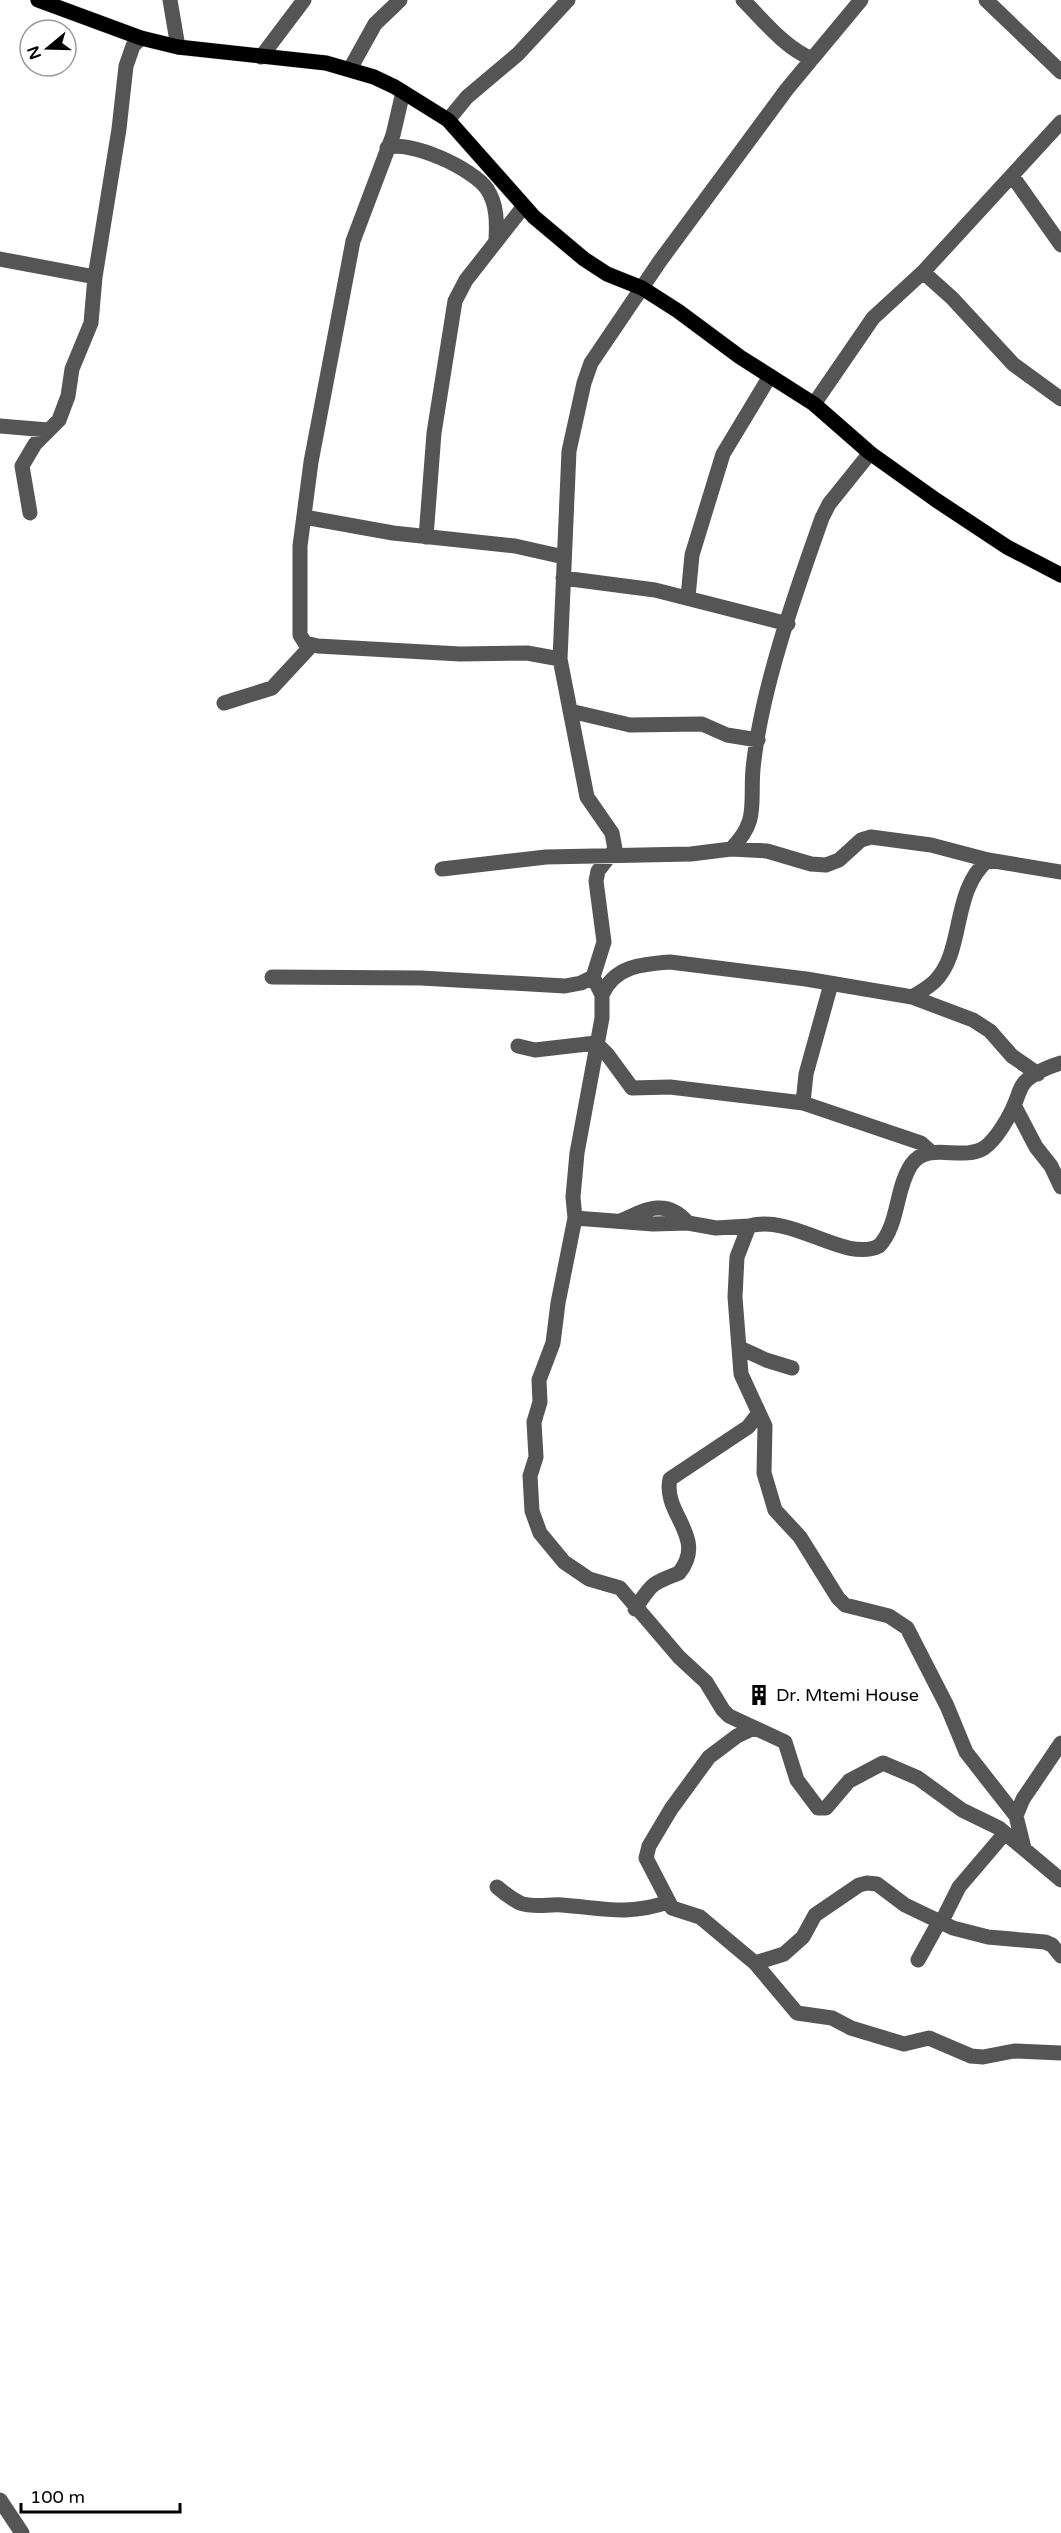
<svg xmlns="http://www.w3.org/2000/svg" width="1061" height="2533" viewBox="0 0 1061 2533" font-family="'Varela Round',sans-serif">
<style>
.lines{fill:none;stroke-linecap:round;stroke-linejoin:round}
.major-casing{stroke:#dbdbdb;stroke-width:16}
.minor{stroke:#555;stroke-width:15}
.major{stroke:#000;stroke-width:15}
.labels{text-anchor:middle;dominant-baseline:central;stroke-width:5;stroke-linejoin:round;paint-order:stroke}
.poi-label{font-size:18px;fill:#000;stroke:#fff;text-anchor:start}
</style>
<rect width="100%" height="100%" fill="#fff"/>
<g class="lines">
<defs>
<path id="major" d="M38,0L141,38L178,47L326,63L374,77L395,87L448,120L534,217L584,259L607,274L642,288L678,311L740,357L814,404L870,453L936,500L1007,547L1061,575"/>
</defs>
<use href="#major" class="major-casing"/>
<path class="minor" d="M170,0L178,47
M743,0C764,21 784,47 812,59
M861,0L787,89L660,261L591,363L584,383L569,451L560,659L587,797L612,833L615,849L598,871L596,881L604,942L593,977L602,995V1018L577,1153L573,1197L575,1218L558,1303L553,1343L539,1380L540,1402L534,1422L536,1457L530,1476L532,1511L540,1533L564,1562L589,1579L620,1588L679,1657L706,1682L723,1710L729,1716L785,1742L797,1780L818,1808H826L849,1781L883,1763L918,1778L962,1810L999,1828L1061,1880
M986,0L1061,72
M261,57L304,0
M350,69L375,24L400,0
M403,92L393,135L353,241L311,462L300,546V635L305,643L318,646L460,654L527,653L560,659
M448,120L467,97L518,54L568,0
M387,148C409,139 474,169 487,189C497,204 497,222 496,239
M1013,177L1061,245
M0,259L95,277
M923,272L952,298L1013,364L1061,399
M814,404L873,318L923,272L1061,122
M0,426L48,430
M30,513L22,466L35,444L59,420L68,396L72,369L91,323L95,277L119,129L126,66L133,46L141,38
M304,517L393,533L515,546L564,557
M426,537L434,433L455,301L466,280L524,206
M563,578L655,590L788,624
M688,597L692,555L723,454L770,376
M224,703L272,688L311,646
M570,711L630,725L702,724L727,735L758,740
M731,849L767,851L811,864L826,865L839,860L861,840L871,837L931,845L988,860L1061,872
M442,869L546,857L691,854L731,849C759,821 750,805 753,769C761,689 795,594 822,518L829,504L870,453
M272,977L421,978L565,986L581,983L593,977
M602,995C614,966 642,964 670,962L806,979L912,997L973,1020L990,1031L1012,1056L1038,1074
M912,997C920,992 928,988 935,981C965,951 951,891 988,860
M518,1046L535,1050L596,1043L607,1054L632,1088L670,1087L803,1103L921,1143L931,1152
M803,1103L806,1074L831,984
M1014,1105L1036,1147L1051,1166L1061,1187
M575,1218L653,1224L688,1223L716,1228L749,1226
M621,1221C646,1209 667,1198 688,1223
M740,1348L766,1360L792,1368
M759,1413L765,1426L764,1473L775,1510L800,1537L838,1598L845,1605L889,1616L907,1628L947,1706L966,1752L1016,1816L1024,1848
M635,1609C652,1584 650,1584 679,1573C708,1537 662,1514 670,1479L748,1427L759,1413L741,1374L735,1297L737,1257L749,1226C794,1214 844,1263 879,1246C899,1225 895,1190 911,1165C928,1140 961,1162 984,1148C996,1140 1010,1116 1015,1103C1019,1094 1020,1085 1028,1079C1037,1072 1051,1066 1061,1063
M754,1728L737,1736L709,1757L671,1809L649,1846L646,1858L672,1908L700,1917L755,1963L784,1954L803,1937L815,1915L859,1885L867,1883L877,1884L905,1905L953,1928L988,1937L1045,1942L1052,1945L1061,1956
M1016,1816L1023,1799L1061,1743
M497,1887C504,1893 512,1899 520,1903C534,1908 548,1904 562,1905C602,1908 628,1916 668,1902
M941,1923L959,1887L1005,1833
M918,1960L939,1922
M755,1963L797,2013L832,2018L851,2028L904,2044L929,2038L971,2056L983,2057L1014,2051L1061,2053
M0,2500L22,2533"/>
<use href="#major" class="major"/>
</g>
<defs>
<symbol id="building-bare" viewBox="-9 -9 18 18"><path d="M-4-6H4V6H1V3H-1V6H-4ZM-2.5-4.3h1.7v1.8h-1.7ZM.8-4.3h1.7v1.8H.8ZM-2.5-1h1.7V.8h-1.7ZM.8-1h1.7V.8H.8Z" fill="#000" stroke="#fff" stroke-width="2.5" paint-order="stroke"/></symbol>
</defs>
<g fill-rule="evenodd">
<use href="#building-bare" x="744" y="1680" width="30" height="30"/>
</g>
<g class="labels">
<g class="poi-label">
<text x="776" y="1695">Dr. Mtemi House</text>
</g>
</g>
<g transform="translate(48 48) rotate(251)"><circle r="28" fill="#ffffff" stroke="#999999" stroke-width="1.5"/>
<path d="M0-4.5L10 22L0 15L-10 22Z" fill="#000000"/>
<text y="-9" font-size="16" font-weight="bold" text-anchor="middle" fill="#000000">N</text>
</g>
<path d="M21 2503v9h159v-9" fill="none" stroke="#000000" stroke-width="3"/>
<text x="30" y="2503" font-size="18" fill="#000000" stroke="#ffffff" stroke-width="4.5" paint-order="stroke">100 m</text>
</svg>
